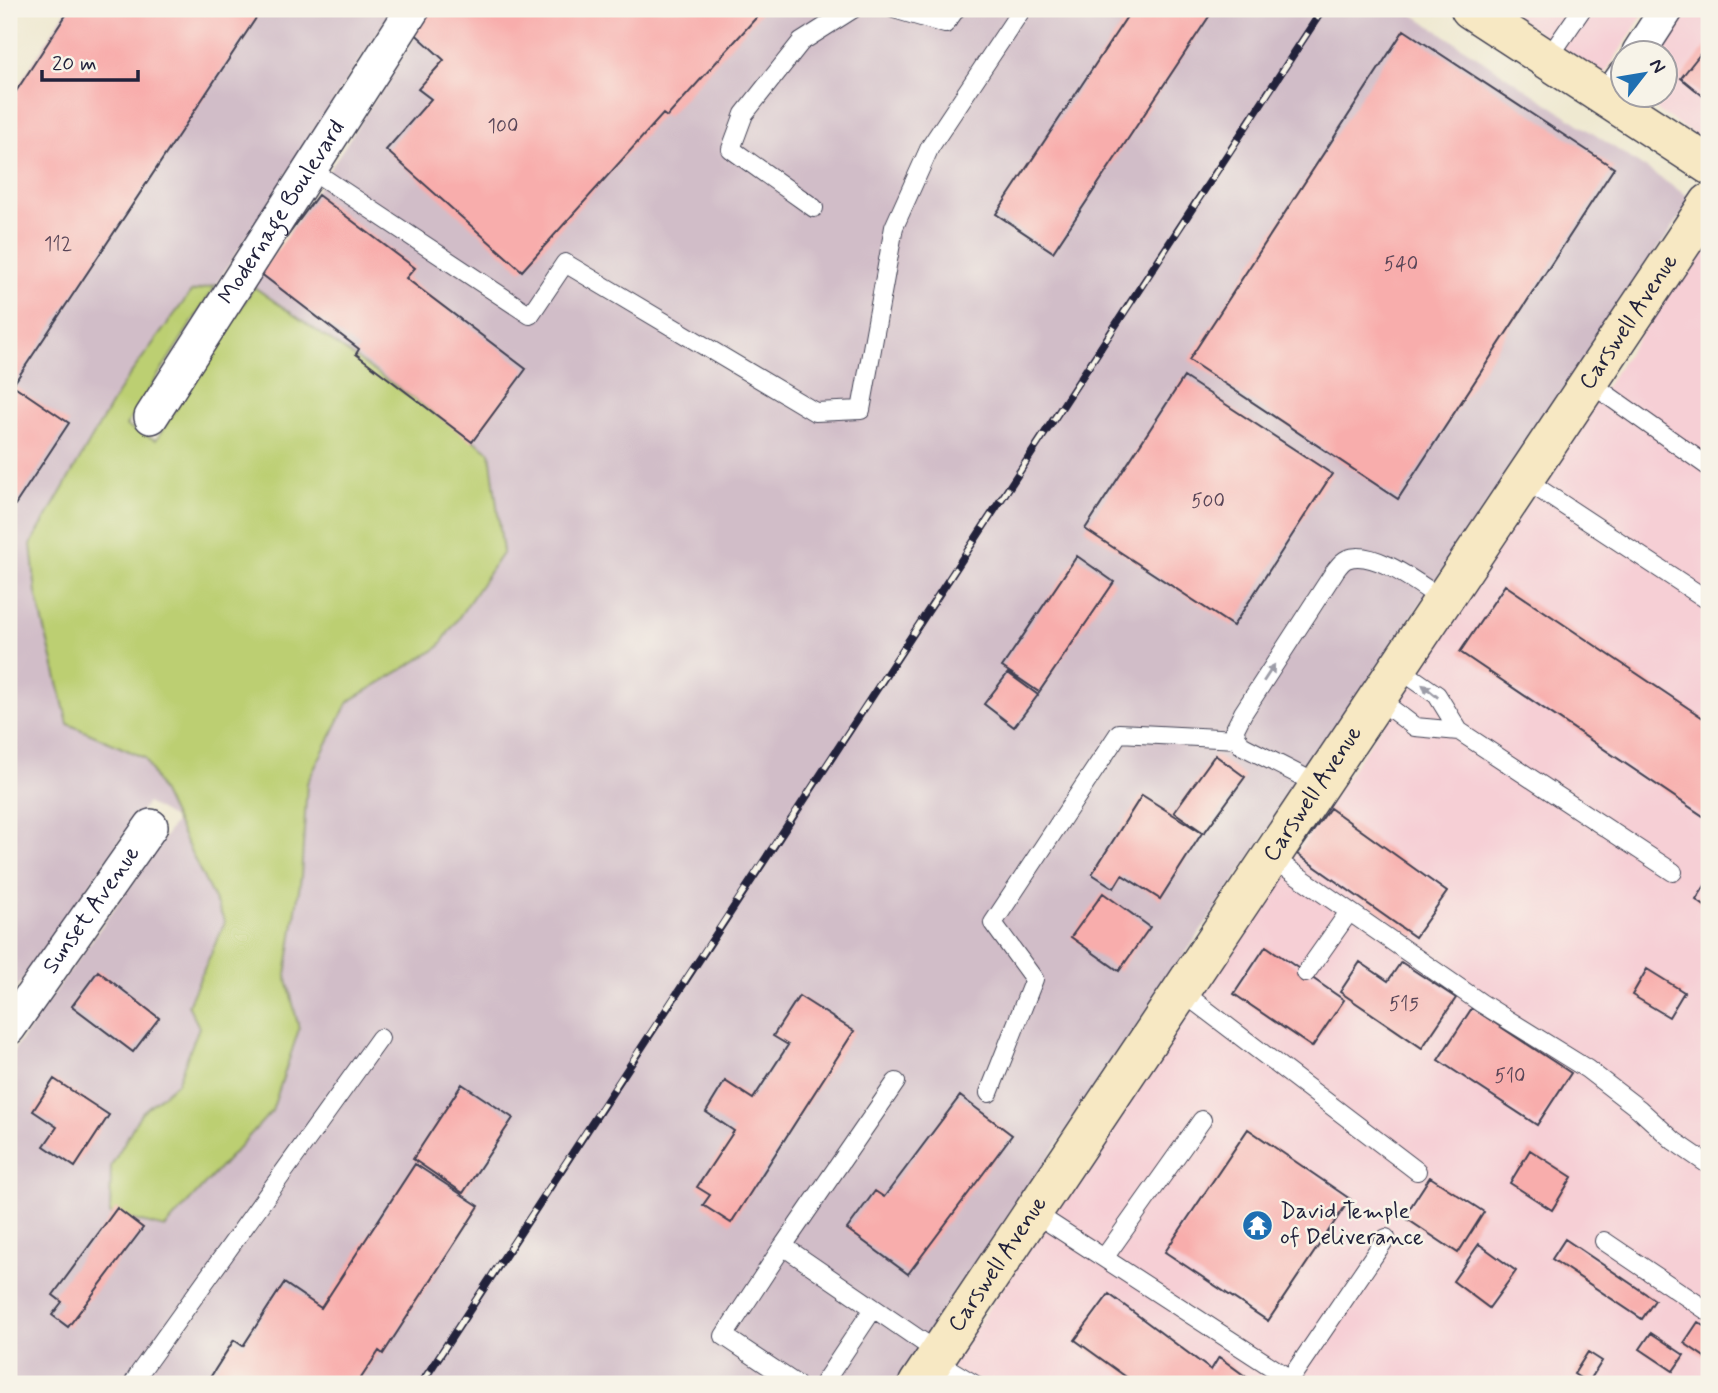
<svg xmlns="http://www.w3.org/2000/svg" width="1718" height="1393" viewBox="0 0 1718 1393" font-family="Mynerve,sans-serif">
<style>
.built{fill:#f6cfd5}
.industrial{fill:#d1bdc8}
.green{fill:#bccf72;stroke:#6f7856;stroke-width:2}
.building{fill:#f8adac}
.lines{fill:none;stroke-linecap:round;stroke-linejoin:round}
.lane-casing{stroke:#414052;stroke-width:20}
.street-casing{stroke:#414052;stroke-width:36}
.secondary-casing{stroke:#414052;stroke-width:41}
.lane{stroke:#fff;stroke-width:18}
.street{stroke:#fff;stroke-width:33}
.secondary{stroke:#f7e8c3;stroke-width:38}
.rail-casing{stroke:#22223b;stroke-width:8}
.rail{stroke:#f7f3e8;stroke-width:5;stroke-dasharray:16;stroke-linecap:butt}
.oneway{fill:#9c9ca7}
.labels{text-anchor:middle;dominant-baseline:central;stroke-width:5;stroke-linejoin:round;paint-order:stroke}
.number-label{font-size:19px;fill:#584557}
.street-label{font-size:23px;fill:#22223b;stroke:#f7f3e8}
.poi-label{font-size:23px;fill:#22223b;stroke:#f7f3e8;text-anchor:start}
</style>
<rect width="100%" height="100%" fill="#f7f3e8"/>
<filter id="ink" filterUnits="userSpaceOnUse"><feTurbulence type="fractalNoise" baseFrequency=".0143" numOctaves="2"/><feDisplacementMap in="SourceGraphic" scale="14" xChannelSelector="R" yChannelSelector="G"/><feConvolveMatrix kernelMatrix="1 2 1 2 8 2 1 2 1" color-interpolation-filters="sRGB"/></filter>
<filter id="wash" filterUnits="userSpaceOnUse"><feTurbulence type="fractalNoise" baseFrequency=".00686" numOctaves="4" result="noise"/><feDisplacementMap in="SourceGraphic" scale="28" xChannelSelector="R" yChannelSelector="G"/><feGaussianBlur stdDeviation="1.57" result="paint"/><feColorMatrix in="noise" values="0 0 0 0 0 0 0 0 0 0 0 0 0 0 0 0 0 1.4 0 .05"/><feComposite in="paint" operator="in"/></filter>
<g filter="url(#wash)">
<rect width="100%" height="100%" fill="#efe9d1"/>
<path class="built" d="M1503,9H1647L1604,75Z
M1687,9H1709V144L1633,95L1666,94V52H1659Z
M1709,232V1384H978L949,1367L1413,679L1495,552Z"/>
<path class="industrial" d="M67,9H393L216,285L191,292L123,384L31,544L68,724L145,758L175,819L147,803L9,999V101Z
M433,9H1405L1692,199L897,1384H9V1057L176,821L225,922L188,1005L199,1027L177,1083L141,1113L299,1029L286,976L301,877L307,783L347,702L438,648L489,452L254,287Z"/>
<path class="green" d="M216,285L126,426L156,440L254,287L490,452L503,552L438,648L348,702L307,783L301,877L286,975L299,1029L272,1111L165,1228L110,1214L111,1166L141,1113L177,1083L199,1027L188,1005L225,922L145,758L68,724L36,593L31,544L123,384L191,292Z"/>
<g id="blocks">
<path class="building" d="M70,9H262L13,385L69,423L9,514V102Z
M427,9H764L667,117L663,114L522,271L386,150L431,99L418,89L444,60L410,29Z
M1132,9H1214L1053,252L996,214Z
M1404,30L1614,168L1398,499L1189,360Z
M1709,43V101L1681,78Z
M318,195L415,268L406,278L526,369L472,442L356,354L359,349L260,273Z
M1184,377L1332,474L1233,626L1085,529Z
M1077,556L1114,582L1039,692L1002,667Z
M1505,585L1709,722V820L1460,652Z
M1008,673L1038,695L1014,727L984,704Z
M1215,755L1245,777L1204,833L1174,812Z
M1142,795L1202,833L1160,899L1122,875L1114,888L1092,874Z
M1330,808L1447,892L1415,937L1297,854Z
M1709,879V909L1696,900Z
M1103,893L1150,927L1119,971L1071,937Z
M1266,946L1344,1000L1312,1047L1234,994Z
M1360,962L1388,981L1401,962L1456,998L1422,1048L1340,992Z
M1647,969L1684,992L1669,1017L1632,995Z
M98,971L159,1018L133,1052L72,1006Z
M799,996L854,1031L731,1223L703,1205L710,1195L697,1187L734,1131L706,1112L725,1081L753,1099L788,1045L773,1036Z
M1472,1008L1571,1073L1537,1125L1438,1060Z
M54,1079L109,1115L75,1167L44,1146L57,1127L33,1111Z
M462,1084L513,1118L463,1193L413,1159Z
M960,1096L1012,1135L908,1274L847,1229L875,1191L884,1197Z
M1248,1129L1350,1199L1268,1321L1165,1252Z
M1530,1150L1572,1177L1552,1210L1510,1183Z
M415,1164L479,1206L383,1354L379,1351L357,1384H206L234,1340L243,1346L284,1283L321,1308Z
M1430,1177L1484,1212L1458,1253L1404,1217Z
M117,1208L143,1228L68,1327L52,1315L62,1302L53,1295Z
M1565,1239L1655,1300L1642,1319L1552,1259Z
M1479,1244L1516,1271L1489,1308L1453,1281Z
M1109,1294L1211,1370L1219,1357L1256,1384H1136L1075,1340Z
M1698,1322L1709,1329V1360L1684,1343Z
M1651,1333L1684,1355L1673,1371L1640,1349Z
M1588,1352L1602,1361L1588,1383L1574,1374Z"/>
</g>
</g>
<g filter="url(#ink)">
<use href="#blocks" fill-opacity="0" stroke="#414052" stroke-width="2"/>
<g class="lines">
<defs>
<path id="lane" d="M894,9L945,24L956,9
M1547,60L1582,9
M310,169L530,315L565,263L815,412L861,410L894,227L930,147L1022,9
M814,208L731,149L744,114L801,42L853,9
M1589,382L1709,467
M1524,479L1709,601
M1377,698L1415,727L1459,731L1437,695L1398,668
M1459,731L1673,872
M1319,785L1241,745L1234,731L1243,713L1335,571C1338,567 1342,561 1347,559C1374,548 1421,586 1443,600
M1271,857L1481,1003L1587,1069L1639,1109L1674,1141L1709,1165
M1306,973L1349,912
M1181,991L1417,1171
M896,1082L783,1246L939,1353
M989,1093L1034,979L993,923L1119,733L1238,739
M1033,1212L1290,1379L1386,1238
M1604,1241L1709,1312
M783,1246L724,1336L796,1384
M1104,1258L1202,1120
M934,1360L974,1384
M133,1384L140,1372L380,1038
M823,1384L873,1309"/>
<g id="street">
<path d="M1639,52L1667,9"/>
<path d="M1607,100L1624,76"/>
<path id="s1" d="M151,417L413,9"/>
<path id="s2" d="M9,1028L151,826"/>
</g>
<g id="secondary">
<path d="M1470,9L1709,165"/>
<path id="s3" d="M918,1384L1709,203"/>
</g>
</defs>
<use href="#lane" class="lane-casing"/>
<use href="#street" class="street-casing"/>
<use href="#secondary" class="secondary-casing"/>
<use href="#lane" class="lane"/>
<use href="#street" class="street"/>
<use href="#secondary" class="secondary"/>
<defs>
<path id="rail" d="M421,1384C720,925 1023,468 1323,9"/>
</defs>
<use href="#rail" class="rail-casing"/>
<use href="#rail" class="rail"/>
</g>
<defs><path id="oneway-solid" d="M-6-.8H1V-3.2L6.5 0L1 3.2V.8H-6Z" transform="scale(1.75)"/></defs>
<g class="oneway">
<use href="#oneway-solid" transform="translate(1269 673) rotate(-57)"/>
<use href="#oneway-solid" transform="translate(1430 691) rotate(-141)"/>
</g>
</g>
<defs>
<symbol id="temple-disc" viewBox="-11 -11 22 22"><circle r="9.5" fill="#1f6fb2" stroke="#f7f3e8"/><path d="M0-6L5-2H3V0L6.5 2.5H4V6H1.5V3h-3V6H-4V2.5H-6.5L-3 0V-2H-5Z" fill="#fff"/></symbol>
</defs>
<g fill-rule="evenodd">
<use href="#temple-disc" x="1240" y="1208" width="35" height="35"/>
</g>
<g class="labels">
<g class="number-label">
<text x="503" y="126">100</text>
<text x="58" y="244">112</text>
<text x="1401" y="264">540</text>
<text x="1208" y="501">500</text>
<text x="1404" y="1004">515</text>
<text x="1510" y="1076">510</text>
</g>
<g class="street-label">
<text stroke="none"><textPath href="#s1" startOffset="243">Modernage Boulevard</textPath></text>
<text stroke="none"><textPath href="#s3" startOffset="1278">Carswell Avenue</textPath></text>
<text stroke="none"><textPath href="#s3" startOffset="710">Carswell Avenue</textPath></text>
<text stroke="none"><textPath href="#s2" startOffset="144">Sunset Avenue</textPath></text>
<text stroke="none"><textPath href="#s3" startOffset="144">Carswell Avenue</textPath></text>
</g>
<g class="poi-label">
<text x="1280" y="1212">David Temple<tspan x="1280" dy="26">of Deliverance</tspan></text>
</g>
</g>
<rect width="1718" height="1393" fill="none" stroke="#f7f3e8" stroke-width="35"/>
<g transform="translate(1644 74) rotate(59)"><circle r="33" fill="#f7f3e8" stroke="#a29fa3" stroke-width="2"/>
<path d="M0-5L12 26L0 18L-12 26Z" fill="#1f6fb2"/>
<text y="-10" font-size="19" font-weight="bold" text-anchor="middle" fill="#22223b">N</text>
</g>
<path d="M42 70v10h96v-10" fill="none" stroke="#22223b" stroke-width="3.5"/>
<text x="52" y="70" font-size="21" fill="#22223b" stroke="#f7f3e8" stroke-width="5" paint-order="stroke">20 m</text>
</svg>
